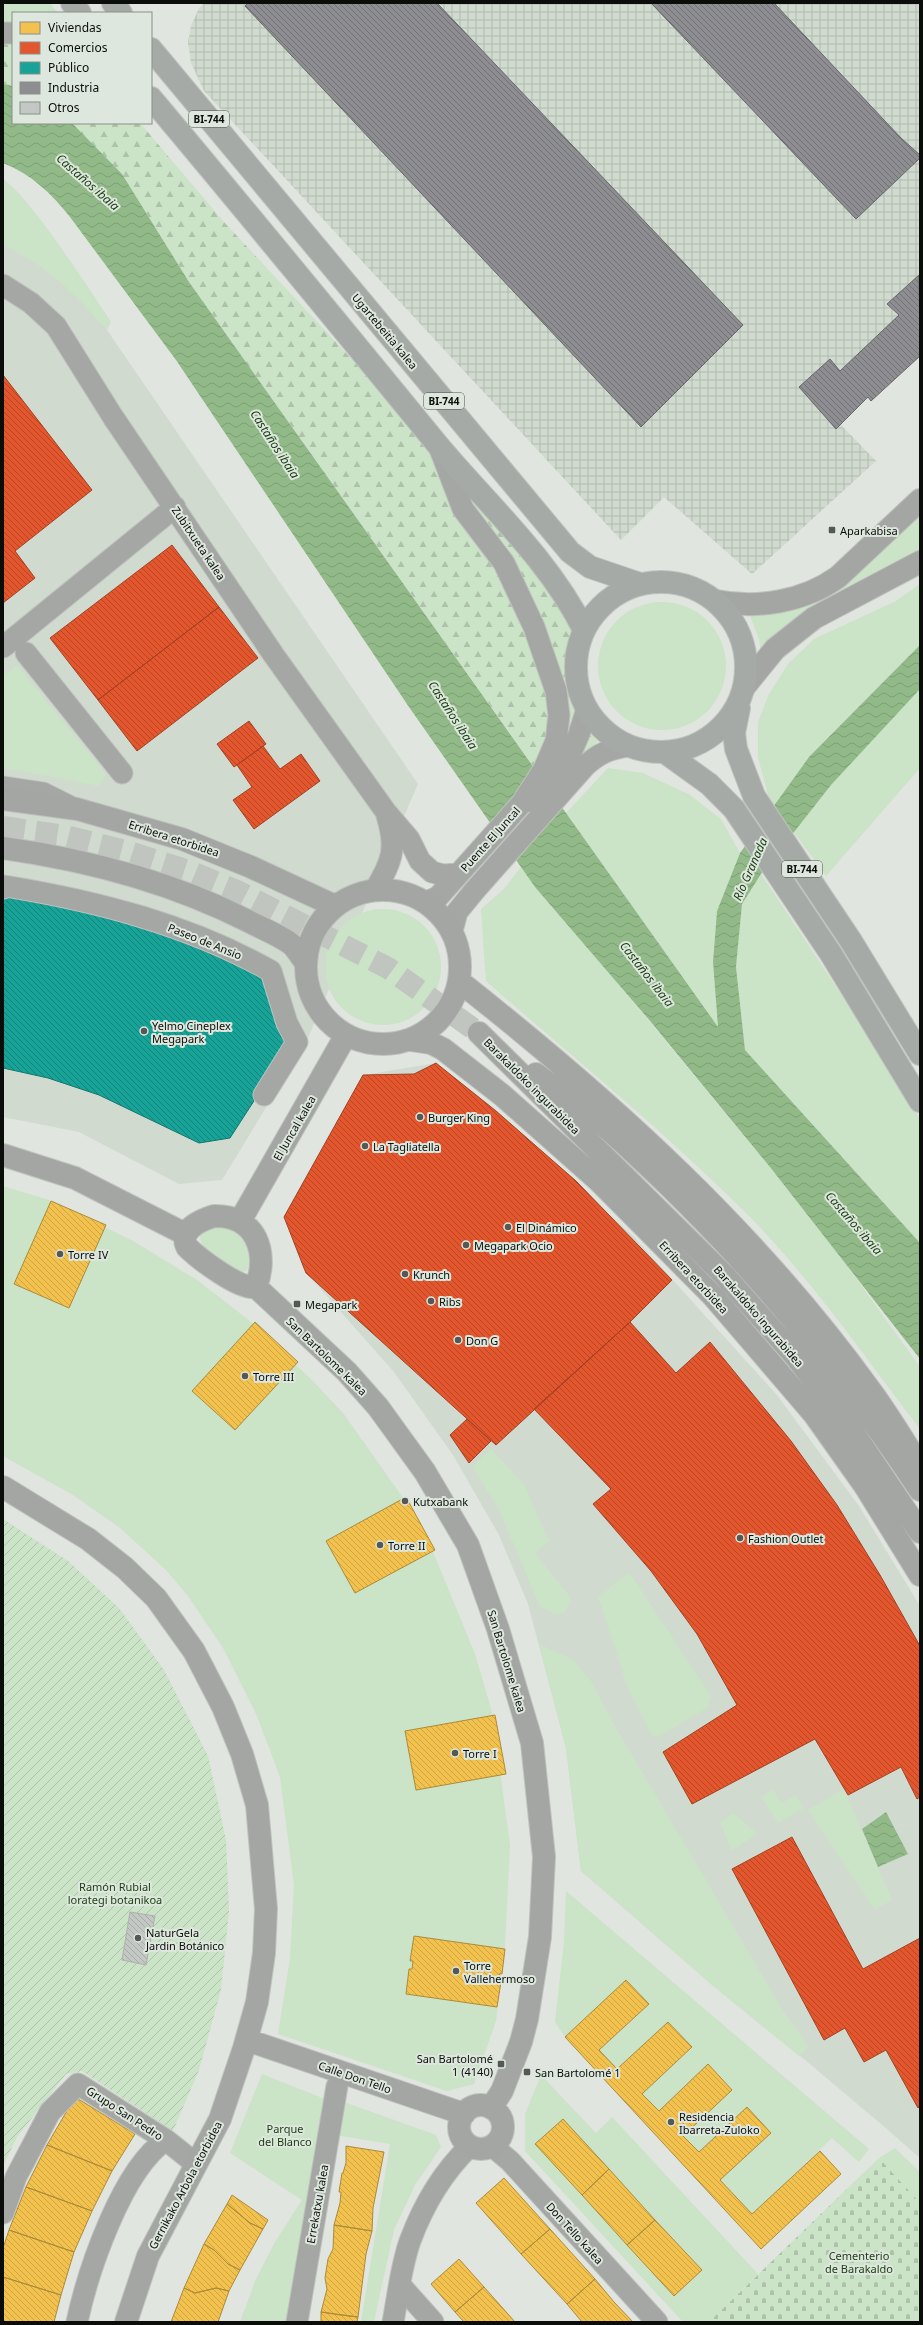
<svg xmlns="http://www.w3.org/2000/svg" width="923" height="2325" viewBox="0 0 923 2325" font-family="'Noto Sans',sans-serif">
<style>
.built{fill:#d1dacf}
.industrial{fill:url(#industrial-grid)}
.green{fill:#cbe3c6}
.forest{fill:url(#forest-firs)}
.cemetery{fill:url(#cemetery-stones)}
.garden{fill:url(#garden-furrows)}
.water{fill:url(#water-waves)}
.homes{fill:url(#homes-back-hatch);stroke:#ac8b3a}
.shops{fill:url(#shops-back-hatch);stroke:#a34123}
.public{fill:url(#public-back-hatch);stroke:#13766d}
.industry{fill:url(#industry-back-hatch);stroke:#666769}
.building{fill:url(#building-back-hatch);stroke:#aeb1ad}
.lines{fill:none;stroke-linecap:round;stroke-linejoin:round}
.secondary-tunnel{stroke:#c0c5bf;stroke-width:22;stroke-dasharray:22 11;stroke-linecap:butt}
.street-casing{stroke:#bfc2be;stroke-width:23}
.secondary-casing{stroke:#bfc2be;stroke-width:24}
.primary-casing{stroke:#bfc2be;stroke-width:24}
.street{stroke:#a4a7a4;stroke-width:21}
.secondary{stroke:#a4a6a4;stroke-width:22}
.primary{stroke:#a6aaa6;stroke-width:22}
.poi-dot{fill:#555955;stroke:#dee7dd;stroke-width:1.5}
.labels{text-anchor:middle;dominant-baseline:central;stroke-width:4;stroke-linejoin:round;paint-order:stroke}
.shield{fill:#dee7dd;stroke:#4a4e49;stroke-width:1}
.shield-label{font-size:10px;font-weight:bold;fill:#0a0d0a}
.street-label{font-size:11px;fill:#0a0d0a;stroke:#dee7dd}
.poi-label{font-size:11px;fill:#0a0d0a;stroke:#dee7dd;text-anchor:start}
.park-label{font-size:11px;fill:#183e0f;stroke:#dee7dd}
.water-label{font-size:12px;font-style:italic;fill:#1b4113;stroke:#dee7dd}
</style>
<defs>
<pattern id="industrial-grid" width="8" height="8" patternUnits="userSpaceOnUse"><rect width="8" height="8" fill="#d1dacf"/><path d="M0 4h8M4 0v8" fill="none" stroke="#b2bab0"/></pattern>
<pattern id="forest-firs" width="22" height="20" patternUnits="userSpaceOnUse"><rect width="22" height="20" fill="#cbe3c6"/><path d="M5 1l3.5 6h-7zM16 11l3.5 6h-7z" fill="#adc2a9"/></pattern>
<pattern id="cemetery-stones" width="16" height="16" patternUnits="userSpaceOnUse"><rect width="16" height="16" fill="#cbe3c6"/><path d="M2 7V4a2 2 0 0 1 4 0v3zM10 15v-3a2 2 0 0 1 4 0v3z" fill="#adc2a9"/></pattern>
<pattern id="garden-furrows" width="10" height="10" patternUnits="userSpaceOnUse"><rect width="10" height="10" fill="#cbe3c6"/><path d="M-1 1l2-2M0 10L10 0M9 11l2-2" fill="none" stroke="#adc2a9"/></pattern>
<pattern id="water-waves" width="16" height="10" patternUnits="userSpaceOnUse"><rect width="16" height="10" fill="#92ba89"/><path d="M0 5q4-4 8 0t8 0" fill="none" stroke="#7d9f75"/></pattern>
<pattern id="homes-back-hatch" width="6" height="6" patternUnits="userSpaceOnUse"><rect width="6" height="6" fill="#f2c14e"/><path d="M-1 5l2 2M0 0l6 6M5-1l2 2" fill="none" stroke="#cea543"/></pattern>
<pattern id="shops-back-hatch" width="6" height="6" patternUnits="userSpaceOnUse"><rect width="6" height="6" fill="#e4572e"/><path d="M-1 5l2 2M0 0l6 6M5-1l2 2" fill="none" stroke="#b74625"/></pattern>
<pattern id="public-back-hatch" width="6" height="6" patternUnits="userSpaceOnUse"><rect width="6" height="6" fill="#17a398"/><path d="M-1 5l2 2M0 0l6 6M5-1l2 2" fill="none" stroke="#13837a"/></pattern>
<pattern id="industry-back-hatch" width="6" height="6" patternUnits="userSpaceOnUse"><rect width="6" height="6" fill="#8d8d92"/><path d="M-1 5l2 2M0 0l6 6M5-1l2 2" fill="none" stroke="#717275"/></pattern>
<pattern id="building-back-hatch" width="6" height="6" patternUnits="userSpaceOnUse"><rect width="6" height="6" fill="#c4c8c4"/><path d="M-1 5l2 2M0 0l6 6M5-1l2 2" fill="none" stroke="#a7aba7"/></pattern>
</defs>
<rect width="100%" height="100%" fill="#e0e5df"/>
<path class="built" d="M3,245L32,259L69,287L107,330L418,784L307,1040L222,1180L179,1184L79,1132L3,1117Z
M436,1063L495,1109L632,1235L777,1395L859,1506L920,1606V2158L881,2124L581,1871L566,1748L528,1604L499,1535L453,1455L394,1372L303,1269L284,1216L364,1075Z"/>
<path class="industrial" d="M204,3H920V348L840,424L876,461L752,574L664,497L621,540L204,91L191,63L188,42L191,26L199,8Z"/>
<path class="green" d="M6,3H50L58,13H13V25L3,26V7Z
M3,179C20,192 33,210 46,227C69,258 90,290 111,322L107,330C72,291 51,269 3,245Z
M920,500V562L762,663L759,639L744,600L808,594Z
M920,584V768L826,876L769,798L758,758V722L769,694L788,664L814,639L896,601Z
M598 666a64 64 0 1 1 128 0a64 64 0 1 1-128 0Z
M17,665L106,774L100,786L3,768V676Z
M608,768L643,773L690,795L721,819L740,853L717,911L713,962L718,1028L566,813Z
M521,867L770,1167L848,1267L920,1367V1429C866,1359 815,1284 753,1220C669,1135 576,1060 486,981L481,909L504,889Z
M761,874L887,1063L920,1119V1243L745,1050L736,967L742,904Z
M325 967a58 58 0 1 1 116 0a58 58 0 1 1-116 0Z
M3,1186L49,1200L133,1241L197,1280L250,1321L313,1381L343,1413L401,1495L431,1547L475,1654L492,1712L510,1845L505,1945L496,2021L474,2084L447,2091L278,2034L290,1958L294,1885L280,1777L257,1716L223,1648L188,1596L166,1570L120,1528L73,1495L3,1456Z
M229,1226L244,1237L251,1257L247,1271C234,1275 188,1248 203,1228Z
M491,1449L524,1484L549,1541L535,1553L569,1595L571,1601L566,1611L557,1615L540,1607L500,1512L473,1467Z
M629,1572L711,1696L708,1707L658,1737L652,1736L628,1689L598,1597Z
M539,1644L574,1660L591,1681L612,1721L781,2007L809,2047L799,2056L713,1986L581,1871L566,1748Z
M773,1789L781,1803L796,1795L804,1808L778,1823L761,1797Z
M844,1789L892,1900L875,1910L808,1810Z
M733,1813L758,1834L731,1851L720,1822Z
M566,1891L869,2149L859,2162L832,2138L752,2214L720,2180L770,2133L747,2107L699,2152L683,2136L732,2090L708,2064L659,2111L642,2094L692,2048L668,2022L617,2069L599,2050L649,2004L627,1980L565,2037L555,2022L564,1942Z
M262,2074L335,2103L297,2322H240L256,2279L275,2242L302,2200L230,2153Z
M541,2075L596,2133L612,2117L758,2274L709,2322H683L525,2151V2114Z
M341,2101L436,2135L441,2147L415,2185L394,2230L374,2322H361L390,2144L335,2135Z
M895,2148L920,2172V2203L879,2158Z"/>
<path class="forest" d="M13,33V86L3,84V34Z
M72,123H140L224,222L525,545L584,630C569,671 576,703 607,733L548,787L189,282L122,174Z"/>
<path class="cemetery" d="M879,2158L920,2203V2322H709Z"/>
<path class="garden" d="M3,1519L68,1561L119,1608L164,1670L208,1756L226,1840L229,1911L221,1990L199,2070L173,2131L82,2071L66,2074L17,2137L3,2166Z"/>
<path class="water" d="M3,84L13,86V123H72L122,174L189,282L718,1027L713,962L717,911L740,853L809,757L920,645V689L831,785L761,874L742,904L736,967L745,1050L920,1243V1359L770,1167L650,1021L535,887L409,707L176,360L70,217C51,193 31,174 3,163Z
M886,1812L908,1854L878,1867L862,1829Z"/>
<path class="homes" d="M51,1201L106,1225L69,1308L14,1284Z
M255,1322L298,1362L235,1430L192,1391Z
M406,1497L435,1550L355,1593L326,1541Z
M495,1715L506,1774L416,1790L405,1731Z
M414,1936L505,1949L502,1974L500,1973L498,1982H501L497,2007L406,1994L409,1969H412L413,1961H410Z
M626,1980L649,2004L599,2050L617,2069L668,2022L692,2047L642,2094L659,2111L708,2064L732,2090L683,2136L699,2152L747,2107L771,2133L720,2180L752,2214L820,2151L841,2174L761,2249L565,2037Z
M75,2097L135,2134L112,2171L47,2145Z
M563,2119L609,2169L582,2195L535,2144Z
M47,2145L112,2171L92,2211L26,2187Z
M346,2146L384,2152L373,2208L372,2231L334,2225L340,2203L341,2192H339L342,2173H343L346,2163Z
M609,2169L655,2220L627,2245L582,2195Z
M504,2178L550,2229L521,2254L476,2203Z
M26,2187L92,2211L74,2252L9,2230Z
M232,2195L268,2220L263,2229L250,2223L227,2204Z
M227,2204L250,2223L263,2229L240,2270L228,2264L214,2250L204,2244Z
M655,2220L702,2270L674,2296L627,2245Z
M334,2225L372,2231L366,2254L358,2317L321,2312L327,2289L325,2278L328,2259L333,2249Z
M550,2229L595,2279L567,2304L521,2254Z
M9,2230L74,2252L61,2295L3,2277V2248Z
M204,2244L214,2250L228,2264L240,2270L229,2291L216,2288L195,2293L184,2288Z
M459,2259L484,2287L455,2312L431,2284Z
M3,2277L61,2295L54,2322H3Z
M595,2279L614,2302L633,2322H582L567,2304Z
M484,2287L515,2322H464L455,2312Z
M184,2288L195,2293L216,2288L229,2291L218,2322H171Z
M321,2312L340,2315L358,2317L357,2322H321Z"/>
<path class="shops" d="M3,375L92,490L15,551L35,578L3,603Z
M172,545L219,607L98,700L50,638Z
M219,607L258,658L137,751L98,700Z
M249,721L266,744L234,767L217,744Z
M263,746L280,769L301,754L320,781L254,829L233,800L252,787L237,765Z
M436,1063L496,1111L576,1181L672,1280L630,1322L496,1445L306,1273L284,1217L363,1075L414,1074Z
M630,1322L676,1373L710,1342L791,1441L837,1505L880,1575L920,1646V1797L917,1799L901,1767L848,1795L815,1739L692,1804L663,1752L737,1705L697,1634L651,1571L593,1504L611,1489L534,1409Z
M467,1419L491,1441L469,1463L450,1435Z
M792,1837L863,1969L920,1938V2106L918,2108L886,2050L864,2062L845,2028L824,2040L732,1869Z"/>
<path class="public" d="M3,894L52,900L190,940L266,980L290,1045L230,1138L199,1143L99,1095L48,1078L3,1068Z"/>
<path class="industry" d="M248,3H437L743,325L641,427L245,6Z
M651,3H774L901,138L920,155V158L856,219Z
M919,275L920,356L871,401L868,397L836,429L799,387L830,359L840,371L899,315L887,304Z"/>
<path class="building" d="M130,1912L155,1916L146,1965L122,1960Z"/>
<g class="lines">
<path class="secondary-tunnel" d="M3,827L66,836L129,852L189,871L239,892L388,968L479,1033"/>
<defs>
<path id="street" d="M3,33H13
M3,285L31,303L56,326L113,417L273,654L386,812L409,839L420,861L432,872L443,875L458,874
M440,449L463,509L504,563L534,627L556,691L559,715L556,741L544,769L522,803
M3,647L175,507
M26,653L122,773
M3,787L43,793L69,806
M3,888L5,886C97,901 190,925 271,971L287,1023L297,1042L264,1095
M375,890C392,862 397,848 387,816
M426,902L438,897L522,803L539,798L565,767L579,734L587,709
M452,931L457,912L475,890L585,766C599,753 610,749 628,746
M492,2146L510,2161L657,2322
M3,2213L16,2177L50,2112L78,2084L166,2140L196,2164
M400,2285L433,2322
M77,2322C88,2271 122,2169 166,2140
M297,2322L337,2086
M393,2322C398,2296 401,2266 410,2241C423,2206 443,2172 470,2146"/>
<path id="secondary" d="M716,601C757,609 803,602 838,577L920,500
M745,686L775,649L814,618L920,562
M3,799L77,809L182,839L251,867L335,906
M3,848C88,860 174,883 250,922C263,929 279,935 291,944C296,948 301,957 306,963
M306 967a77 77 0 1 1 154 0a77 77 0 1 1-154 0Z
M460,982C611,1101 757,1233 870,1390C888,1414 903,1440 920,1466
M479,1033L724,1275L796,1357L847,1423L920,1532
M411,1040L431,1043L443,1049L502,1095L599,1181L713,1296L814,1414L865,1486L920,1575
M536,1074C555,1088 575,1100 592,1115C716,1222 830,1354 920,1490
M3,1155L75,1178L185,1234
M214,1216C256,1215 269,1252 256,1287C241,1291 198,1258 187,1247C178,1230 201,1220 214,1216Z
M240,1221L346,1035
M256,1287L347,1372L378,1407L425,1472L468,1545L498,1629L532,1743L544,1857L540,1937L527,2019L521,2042L502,2091L491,2108
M3,1487L88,1539L125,1568L156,1598L194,1651L223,1707L242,1754L257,1805L266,1909L264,1953L257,2002L244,2048L220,2119L148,2256L126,2322
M247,2040L464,2114
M459 2127a22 22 0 1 1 44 0a22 22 0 1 1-44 0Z"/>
<path id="primary" d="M72,3L80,13
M113,3L121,13
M151,49L570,552L590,567L640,584
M151,98C247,212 342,328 437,444C487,504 549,559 584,630
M576 667a85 85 0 1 1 170 0a85 85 0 1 1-170 0Z
M739,708L734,733L736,749L754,796L851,941L920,1054
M666,753L709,784L734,809L831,954L920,1101"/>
</defs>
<use href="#street" class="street-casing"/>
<use href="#secondary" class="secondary-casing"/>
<use href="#primary" class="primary-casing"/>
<use href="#street" class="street"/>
<use href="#secondary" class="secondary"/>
<use href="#primary" class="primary"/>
</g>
<g class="poi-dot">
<rect x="828" y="526" width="8" height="8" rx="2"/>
<circle cx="144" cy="1031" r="4"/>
<circle cx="420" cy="1117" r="4"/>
<circle cx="365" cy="1146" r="4"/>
<circle cx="508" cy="1227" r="4"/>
<circle cx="466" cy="1245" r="4"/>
<circle cx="60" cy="1254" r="4"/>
<circle cx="405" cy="1274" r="4"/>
<circle cx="431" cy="1301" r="4"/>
<rect x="293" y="1300" width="8" height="8" rx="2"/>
<circle cx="458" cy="1340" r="4"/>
<circle cx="245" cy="1376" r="4"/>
<circle cx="405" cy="1501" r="4"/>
<circle cx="740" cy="1538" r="4"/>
<circle cx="380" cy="1545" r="4"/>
<circle cx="455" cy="1753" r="4"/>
<circle cx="138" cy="1938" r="4"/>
<circle cx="456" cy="1971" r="4"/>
<rect x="497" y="2060" width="8" height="8" rx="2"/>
<rect x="523" y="2068" width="8" height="8" rx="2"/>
<circle cx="671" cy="2122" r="4"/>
</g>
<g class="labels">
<g class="shield">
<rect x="189" y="111" width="40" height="16" rx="3"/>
<rect x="424" y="393" width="40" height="16" rx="3"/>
<rect x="782" y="861" width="40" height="16" rx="3"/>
</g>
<g class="shield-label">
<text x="209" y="119">BI-744</text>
<text x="444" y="401">BI-744</text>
<text x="802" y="869">BI-744</text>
</g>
<g class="street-label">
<text transform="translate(385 331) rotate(50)">Ugartebeitia kalea</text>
<text transform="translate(199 543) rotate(56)">Zubitxueta kalea</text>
<text transform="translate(174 838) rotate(18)">Erribera etorbidea</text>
<text transform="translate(490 839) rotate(-48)">Puente El Juncal</text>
<text transform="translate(205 941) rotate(22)">Paseo de Ansio</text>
<text transform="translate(532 1086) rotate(45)">Barakaldoko ingurabidea</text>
<text transform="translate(294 1128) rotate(-60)">El Juncal kalea</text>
<text transform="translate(694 1277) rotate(47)">Erribera etorbidea</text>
<text transform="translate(759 1316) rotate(49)">Barakaldoko ingurabidea</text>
<text transform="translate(327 1356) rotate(44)">San Bartolome kalea</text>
<text transform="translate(507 1661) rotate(73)">San Bartolome kalea</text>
<text transform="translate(355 2077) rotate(19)">Calle Don Tello</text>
<text transform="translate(125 2113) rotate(33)">Grupo San Pedro</text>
<text transform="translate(185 2185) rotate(-62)">Gernikako Arbola etorbidea</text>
<text transform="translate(317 2204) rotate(-80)">Errekatxu kalea</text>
<text transform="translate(575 2233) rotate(48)">Don Tello kalea</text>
</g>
<g class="poi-label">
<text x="840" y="530">Aparkabisa</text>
<text x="152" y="1025">Yelmo Cineplex<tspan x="152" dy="13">Megapark</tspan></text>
<text x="428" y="1117">Burger King</text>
<text x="373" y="1146">La Tagliatella</text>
<text x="516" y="1227">El Dinámico</text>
<text x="474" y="1245">Megapark Ocio</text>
<text x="68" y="1254">Torre IV</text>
<text x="413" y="1274">Krunch</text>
<text x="439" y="1301">Ribs</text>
<text x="305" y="1304">Megapark</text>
<text x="466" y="1340">Don G</text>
<text x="253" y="1376">Torre III</text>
<text x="413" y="1501">Kutxabank</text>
<text x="748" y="1538">Fashion Outlet</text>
<text x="388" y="1545">Torre II</text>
<text x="463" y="1753">Torre I</text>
<text x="146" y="1932">NaturGela<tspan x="146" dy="13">Jardin Botánico</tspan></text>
<text x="464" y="1965">Torre<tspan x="464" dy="13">Vallehermoso</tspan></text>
<text x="493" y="2058" text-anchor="end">San Bartolomé<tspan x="493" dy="13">1 (4140)</tspan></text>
<text x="535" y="2072">San Bartolomé 1</text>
<text x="679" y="2116">Residencia<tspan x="679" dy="13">Ibarreta-Zuloko</tspan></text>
</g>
<g class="park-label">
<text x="115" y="1886">Ramón Rubial<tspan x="115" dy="13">lorategi botanikoa</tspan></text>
<text x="285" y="2128">Parque<tspan x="285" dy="13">del Blanco</tspan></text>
<text x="859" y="2255">Cementerio<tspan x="859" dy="13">de Barakaldo</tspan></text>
</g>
<g class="water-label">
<text transform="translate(88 182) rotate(41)">Castaños ibaia</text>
<text transform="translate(275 444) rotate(57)">Castaños ibaia</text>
<text transform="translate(453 715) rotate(57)">Castaños ibaia</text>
<text transform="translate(750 869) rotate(-66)">Río Granada</text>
<text transform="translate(647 974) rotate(52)">Castaños ibaia</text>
<text transform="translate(854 1223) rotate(49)">Castaños ibaia</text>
</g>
</g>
<rect width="923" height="2325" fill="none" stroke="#0a0d0a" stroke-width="8"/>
<rect x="12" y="12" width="140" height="112" fill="#dee7dd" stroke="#899089"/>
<rect x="20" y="22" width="20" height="12" fill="#f2c14e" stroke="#899089"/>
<text x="48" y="32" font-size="12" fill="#0a0d0a">Viviendas</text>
<rect x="20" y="42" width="20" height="12" fill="#e4572e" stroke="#899089"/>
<text x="48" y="52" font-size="12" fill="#0a0d0a">Comercios</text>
<rect x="20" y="62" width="20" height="12" fill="#17a398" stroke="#899089"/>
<text x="48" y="72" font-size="12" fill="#0a0d0a">Público</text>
<rect x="20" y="82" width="20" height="12" fill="#8d8d92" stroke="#899089"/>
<text x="48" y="92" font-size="12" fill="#0a0d0a">Industria</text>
<rect x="20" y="102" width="20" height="12" fill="#c4c8c4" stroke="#899089"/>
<text x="48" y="112" font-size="12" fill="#0a0d0a">Otros</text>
</svg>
